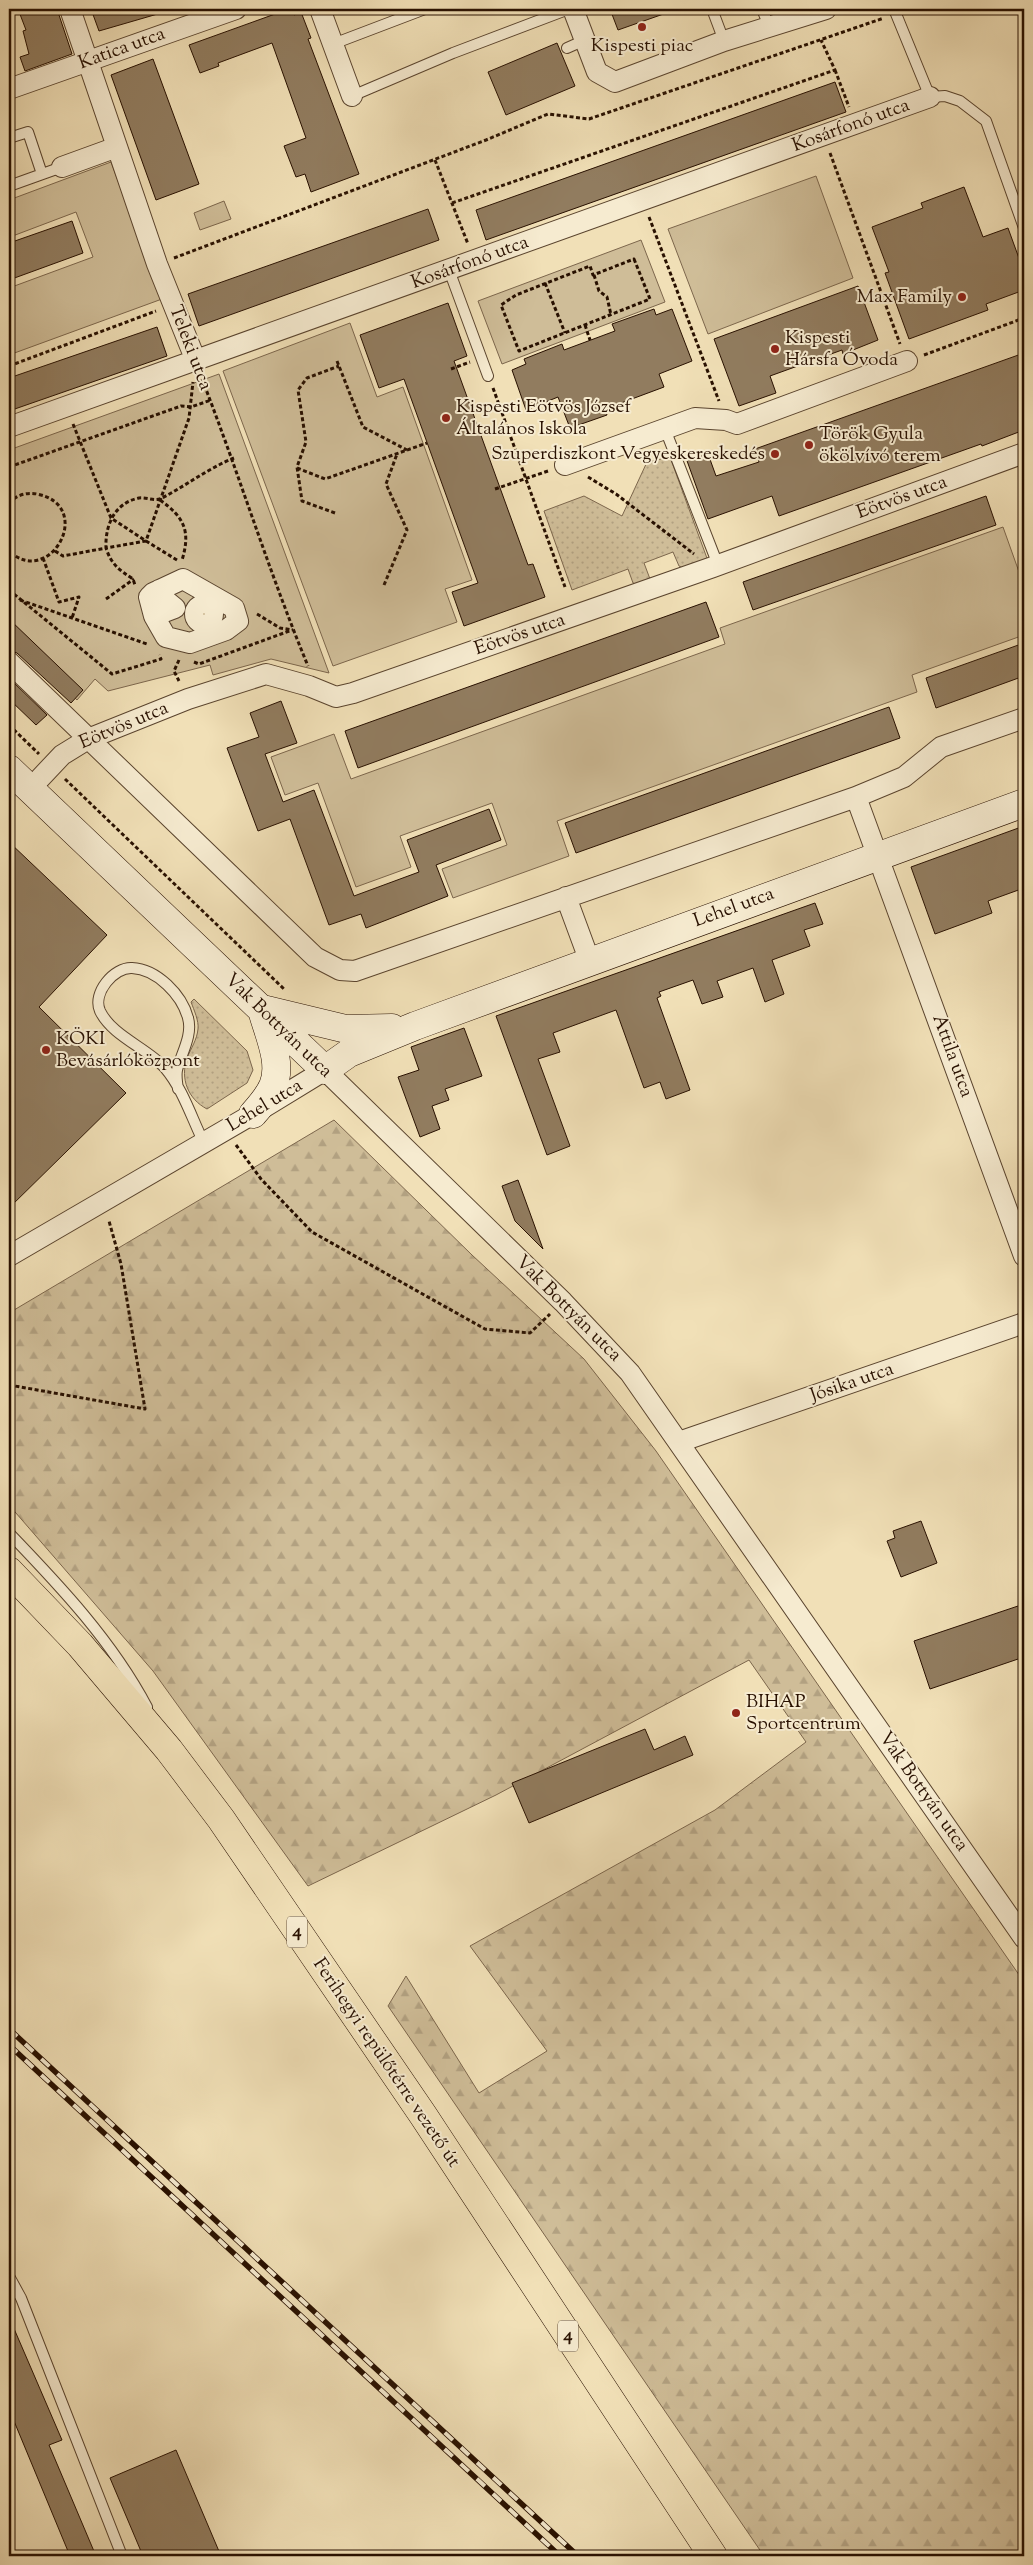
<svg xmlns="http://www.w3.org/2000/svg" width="1033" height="2565" viewBox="0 0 1033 2565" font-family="'Sorts Mill Goudy',serif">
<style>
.grass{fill:url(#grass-dots);stroke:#7c664c}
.forest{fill:url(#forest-firs);stroke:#7c664c}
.park{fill:#cfbd98;stroke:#7c664c}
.building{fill:#917c5f;stroke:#281000}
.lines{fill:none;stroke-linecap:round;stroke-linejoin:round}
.lane-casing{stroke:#5a442e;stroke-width:12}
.street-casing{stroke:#5a442e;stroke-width:22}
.secondary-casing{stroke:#281000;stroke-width:29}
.primary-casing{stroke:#281000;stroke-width:29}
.path{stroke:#281000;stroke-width:3;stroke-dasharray:4 2.5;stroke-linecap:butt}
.lane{stroke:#f6ebd0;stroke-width:10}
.street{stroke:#f6ebd0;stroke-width:20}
.secondary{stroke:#f6ebd0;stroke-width:28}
.primary{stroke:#f1e0b7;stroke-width:28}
.rail-casing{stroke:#281000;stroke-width:5.5}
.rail{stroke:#f6ebd0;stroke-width:4;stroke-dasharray:11;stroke-linecap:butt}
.poi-dot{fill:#8f2418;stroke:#f6ebd0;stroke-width:2}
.labels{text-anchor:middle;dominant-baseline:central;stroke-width:4;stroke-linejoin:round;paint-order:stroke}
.shield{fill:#f6ebd0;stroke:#66523e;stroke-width:1}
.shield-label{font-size:18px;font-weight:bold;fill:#281000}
.poi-label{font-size:19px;fill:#281000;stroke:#f6ebd0;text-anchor:start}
.street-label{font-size:19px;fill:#281000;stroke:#f6ebd0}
</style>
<defs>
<pattern id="grass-dots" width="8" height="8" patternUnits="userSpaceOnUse" patternTransform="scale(1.25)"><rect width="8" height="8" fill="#cfbd98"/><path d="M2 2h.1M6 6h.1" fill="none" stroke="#b2a181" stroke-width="1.8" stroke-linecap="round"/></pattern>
<pattern id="forest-firs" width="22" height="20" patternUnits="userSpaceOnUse" patternTransform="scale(1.25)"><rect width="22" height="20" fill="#cfbd98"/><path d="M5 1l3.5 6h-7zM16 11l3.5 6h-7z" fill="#b2a181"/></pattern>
</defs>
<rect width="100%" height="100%" fill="#f1e0b7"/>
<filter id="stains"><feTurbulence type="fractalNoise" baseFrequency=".004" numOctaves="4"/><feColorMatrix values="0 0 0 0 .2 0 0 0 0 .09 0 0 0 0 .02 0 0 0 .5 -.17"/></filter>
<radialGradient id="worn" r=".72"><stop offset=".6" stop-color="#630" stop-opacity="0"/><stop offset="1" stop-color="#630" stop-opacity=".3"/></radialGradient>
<path class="grass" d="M670,457L708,561L685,569L679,566L673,552L644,563L650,579L638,586L633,583L628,569L572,590L544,511L584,496L622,516L647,462Z
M194,999L247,1051L253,1070L247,1083L207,1109C188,1099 180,1079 187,1058C191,1048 197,1040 198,1029C199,1021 194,1010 191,1002Z"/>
<path class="forest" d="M334,1120L472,1255L584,1359L656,1451L1024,1982V2556H764L388,2006L406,1976L479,2093L547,2051L470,1946L715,1810L806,1742L749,1660L496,1795L308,1886L153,1671L9,1505V1313Z"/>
<path class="park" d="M111,162L162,299L9,355V288L93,257L76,212L10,237L9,200Z
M816,176L853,278L708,334L668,229Z
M224,201L231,219L200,230L194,213Z
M641,240L665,302L502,364L478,301Z
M350,323L377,397L403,387L472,580L445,589L457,622L333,666L223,371Z
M219,374L329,673L271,659L213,675L210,665L108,691L95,679L77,700L9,635V450Z
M1003,527L1024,586V635L912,675L917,692L557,821L569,856L453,898L442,869L507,845L492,803L400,836L411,867L356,887L318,783L285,795L271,757L334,734L351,779L725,644L720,628Z"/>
<path class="building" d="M18,9H57L72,54L25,71L20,57L29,54L23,31L26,30Z
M91,9H160L161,13L99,31Z
M289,9H292L294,15L301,12L311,38L308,39L359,174L311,192L305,174L296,177L284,146L306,138L272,43L218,63L219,66L200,73L189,45Z
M610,9H671L672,11L618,30Z
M557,43L575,86L506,115L488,72Z
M153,59L199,184L156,200L111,75Z
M835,82L846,112L486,240L476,210Z
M964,187L983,237L1008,228L1024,272V290L986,304L988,310L909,339L885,273L889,272L872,227L923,208L921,203Z
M428,209L439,240L199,326L188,294Z
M72,221L83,253L9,280V251L14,249L12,242Z
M858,286L878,340L843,354L842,350L770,376L776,393L739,406L714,339Z
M448,303L467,356L454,361L528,565L533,564L545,597L464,626L452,592L478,583L404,379L379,388L360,335Z
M654,309L656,315L672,309L692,361L659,374L664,387L605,409L607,415L570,428L558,397L526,410L512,370L526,364L524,359L562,344L564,350L615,331L612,324Z
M157,327L167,356L9,411V378Z
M1024,353V430L982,446L981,444L779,516L772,496L708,519L686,458L707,451L716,476L759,462L755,449Z
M986,496L996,525L753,610L743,582Z
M706,602L719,637L358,768L345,731Z
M9,619L83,690L71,703L17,653L9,650Z
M1024,643V676L936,708L926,678Z
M9,678L47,715L36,725L9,699Z
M281,701L297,743L265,754L283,802L314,790L354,896L419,872L407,840L489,809L501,840L436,865L448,896L366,928L361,914L329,925L290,819L258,831L227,748L259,737L250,713Z
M889,707L900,738L576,853L565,823Z
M1024,826V888L988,901L992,913L935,934L911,867Z
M9,842L107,935L39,1007L126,1093L9,1208Z
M815,903L823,924L804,930L810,946L772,960L784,994L765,1002L753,968L717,981L723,997L702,1004L693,980L659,992L661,996L657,998L690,1090L666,1099L660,1082L644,1088L616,1010L553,1033L560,1052L538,1059L570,1146L547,1155L496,1016Z
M464,1028L482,1076L445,1089L449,1100L432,1106L440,1129L420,1137L398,1077L419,1070L411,1047Z
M518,1180L543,1249L515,1221L502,1186Z
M921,1521L937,1563L901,1577L887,1541L895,1538L893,1531Z
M1024,1604V1657L930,1689L914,1641Z
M645,1729L654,1750L685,1736L693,1755L529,1823L512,1783Z
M9,2317L62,2440L49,2445L96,2556H70L9,2409Z
M176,2450L221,2556H143L110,2478Z"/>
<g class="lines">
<defs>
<path id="lane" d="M712,9L724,41
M762,9L769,26
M894,9L930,97L945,96L960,101L986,121L1024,228
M333,44L425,9
M567,48L585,40
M352,96L453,53L569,9
M9,138L28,132L42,174
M9,186L62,167
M449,270L488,376
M665,429L718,565
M178,1089C177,1083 176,1075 177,1070C181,1054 193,1035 188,1018C182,995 157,969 132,968C114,967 92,993 100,1011C112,1036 147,1048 165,1068C183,1089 192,1119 204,1143
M9,1533C60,1586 112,1641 147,1707
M9,2276L21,2298L122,2556"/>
<path id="street" d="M70,9L157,264L196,361
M320,9L352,96
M573,9L597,72L615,82L724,41L826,9
M9,89L236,9
M62,167L117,147
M9,427L930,97
M565,465L695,418L726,420L737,424L907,361
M195 614a9 9 0 1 1 18 0a9 9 0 1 1-18 0Z
M154,616L166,637L190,643L226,630L238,621L234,608L183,579L153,593L149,597L154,616L175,608L164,599L159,590
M9,662L315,957L340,970L355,971L856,797L904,777L941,747L1024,718
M30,789L62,755L88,739L188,699L266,674L309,686L336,697L353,693L713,567L1024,453
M856,797L1024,1256
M566,897L590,962
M9,1256L253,1114L325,1070L563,1302L630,1373L1024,1938
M679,1442L1024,1323"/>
<path id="secondary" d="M9,769L325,1070L349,1053L415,1026L1024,803
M263,1009L346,1029L392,1028
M253,1114C260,1106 269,1096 273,1086C283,1063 268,1033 262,1010"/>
<path id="primary" d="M9,1571L80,1645L169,1750L221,1819L423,2115L713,2556"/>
</defs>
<use href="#lane" class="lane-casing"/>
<use href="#street" class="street-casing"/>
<use href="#secondary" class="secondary-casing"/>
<use href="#primary" class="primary-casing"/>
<path class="path" d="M835,70L849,107
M830,153L900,344
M435,160L468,244
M452,203L835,70L821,40
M649,217L719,401
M174,258L486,140L548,114L589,119L884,18
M634,259L650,299L519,351L501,305L516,295L590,266L593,275Z
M594,275L599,291L607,297L611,315
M545,283L565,333
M585,325L590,340
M924,355L1024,318
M337,361L363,427L407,450
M9,366L156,311
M451,369L470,362
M202,379C239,474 269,572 308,666
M493,388L565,587
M73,424L111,518L146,541L106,548C111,564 119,570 133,579L135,585
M9,467L181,406L191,407L211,400
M297,468L325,479L427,443
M588,477L616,494L694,554
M495,489L548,471
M160,500C184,517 191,531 182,560
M9,503C16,495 27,492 37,494C96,506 50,589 9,551
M335,513L302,501L297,467L306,442L298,390L307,378L339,366
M55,551L63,556L106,548C105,526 114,503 139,498C147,497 155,502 162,498C187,485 207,469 234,458
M43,558L59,602L79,597L72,618
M177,560L146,541L189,418L193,382
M384,585L407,530L386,484L397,454
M9,590L112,674L161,659L159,655
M106,599L134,579
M20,600L147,644
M257,614L280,628L293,630
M179,660L174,671L179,681
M194,662L199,664L292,630
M9,725L39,754
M65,779L284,989
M236,1145L261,1179L312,1232L485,1329L530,1333L550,1314
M9,1385L145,1409L121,1264L109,1221"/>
<use href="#lane" class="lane"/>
<use href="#street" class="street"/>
<use href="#secondary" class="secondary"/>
<use href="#primary" class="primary"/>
<defs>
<path id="rail" d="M9,2029L578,2556
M9,2045L560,2556"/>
</defs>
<use href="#rail" class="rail-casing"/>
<use href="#rail" class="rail"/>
</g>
<g class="poi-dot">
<circle cx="642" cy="27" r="5"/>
<circle cx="962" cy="297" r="5"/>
<circle cx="775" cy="349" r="5"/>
<circle cx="446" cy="418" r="5"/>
<circle cx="809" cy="445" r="5"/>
<circle cx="775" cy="454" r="5"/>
<circle cx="46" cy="1050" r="5"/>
<circle cx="736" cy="1713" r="5"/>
</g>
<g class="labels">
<g class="shield">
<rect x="287" y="1916.5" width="20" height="31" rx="4"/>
<rect x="558" y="2320.5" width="20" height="31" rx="4"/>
</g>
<g class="shield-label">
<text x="297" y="1932">4</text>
<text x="568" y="2336">4</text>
</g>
<g class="poi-label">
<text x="642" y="46" text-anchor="middle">Kispesti piac</text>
<text x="952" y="297" text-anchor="end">Max Family</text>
<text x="785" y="338">Kispesti<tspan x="785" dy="22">Hársfa Óvoda</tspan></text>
<text x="456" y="407">Kispesti Eötvös József<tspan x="456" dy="22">Általános Iskola</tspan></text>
<text x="819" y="434">Török Gyula<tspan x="819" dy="22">ökölvívó terem</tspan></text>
<text x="765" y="454" text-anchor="end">Szuperdiszkont Vegyeskereskedés</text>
<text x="56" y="1039">KÖKI<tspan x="56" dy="22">Bevásárlóközpont</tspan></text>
<text x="746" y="1702">BIHAP<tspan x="746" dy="22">Sportcentrum</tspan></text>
</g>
<g class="street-label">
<text transform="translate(122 49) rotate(-20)">Katica utca</text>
<text transform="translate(851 126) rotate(-20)">Kosárfonó utca</text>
<text transform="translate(470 263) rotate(-20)">Kosárfonó utca</text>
<text transform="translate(190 348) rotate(69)">Teleki utca</text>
<text transform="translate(902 498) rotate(-20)">Eötvös utca</text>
<text transform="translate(520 635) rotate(-19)">Eötvös utca</text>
<text transform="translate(124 726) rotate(-23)">Eötvös utca</text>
<text transform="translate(734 908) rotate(-20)">Lehel utca</text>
<text transform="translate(278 1026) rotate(44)">Vak Bottyán utca</text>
<text transform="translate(952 1056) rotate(70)">Attila utca</text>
<text transform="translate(265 1106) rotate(-31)">Lehel utca</text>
<text transform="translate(568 1309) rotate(45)">Vak Bottyán utca</text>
<text transform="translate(852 1383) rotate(-19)">Jósika utca</text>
<text transform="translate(923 1792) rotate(55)">Vak Bottyán utca</text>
<text transform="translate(386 2063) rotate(56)">Ferihegyi repülőtérre vezető út</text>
</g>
</g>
<rect width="1033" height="2565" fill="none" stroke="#f1e0b7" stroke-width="30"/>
<rect x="10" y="10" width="1013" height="2545" fill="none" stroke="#281000" stroke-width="2.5"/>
<rect x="15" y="15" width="1003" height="2535" fill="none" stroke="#281000"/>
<rect width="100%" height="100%" filter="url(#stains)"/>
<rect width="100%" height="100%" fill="url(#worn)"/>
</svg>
